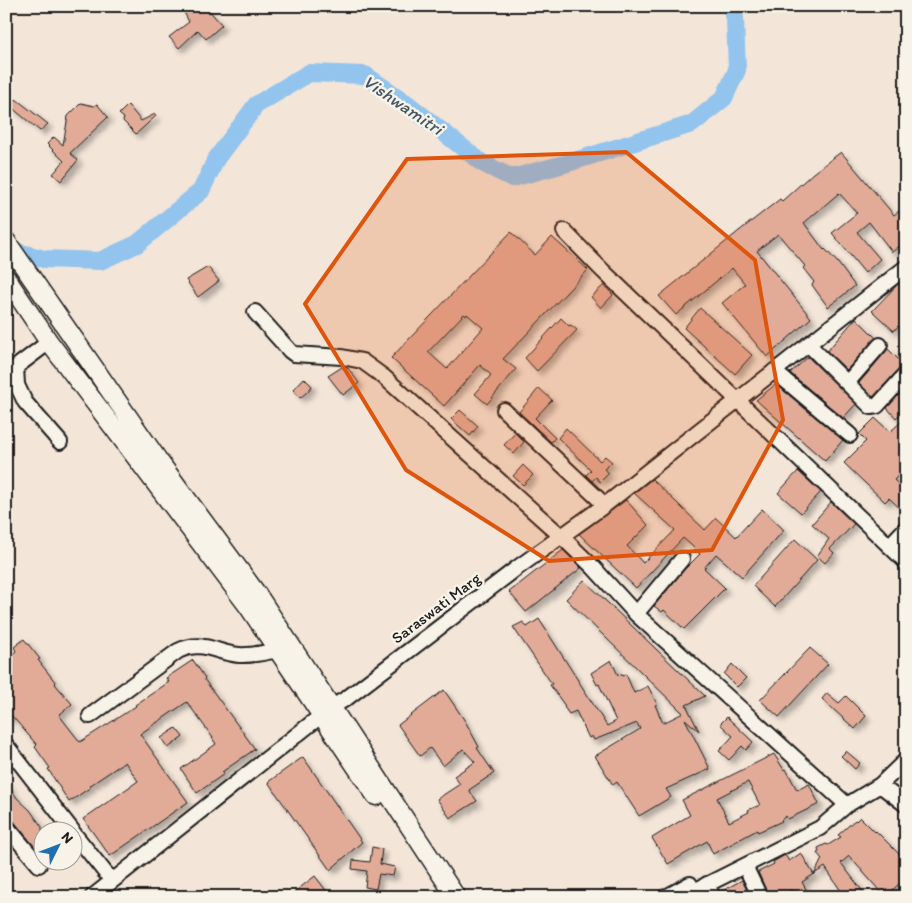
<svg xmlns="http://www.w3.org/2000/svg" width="912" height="903" viewBox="0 0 912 903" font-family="Itim,sans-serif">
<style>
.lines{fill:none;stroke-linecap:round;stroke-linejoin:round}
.river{stroke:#92c4ee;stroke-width:18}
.building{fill:#e1ab98;stroke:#1c1c1c;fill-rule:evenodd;filter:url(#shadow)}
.minor-casing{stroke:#1c1c1c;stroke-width:18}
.major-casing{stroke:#1c1c1c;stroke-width:21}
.minor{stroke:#f7f3e8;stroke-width:14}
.major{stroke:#f7f3e8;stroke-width:18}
.marked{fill:#de560d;fill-opacity:0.2;stroke:#de560d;stroke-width:4;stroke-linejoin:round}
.labels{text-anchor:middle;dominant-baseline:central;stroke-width:5;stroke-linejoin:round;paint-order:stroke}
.street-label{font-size:16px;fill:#1c1c1c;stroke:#f7f3e8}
.water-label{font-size:18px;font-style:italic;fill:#455766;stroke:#f7f3e8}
</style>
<defs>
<filter id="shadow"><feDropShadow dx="4.5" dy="4.5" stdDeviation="2.5" flood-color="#0004"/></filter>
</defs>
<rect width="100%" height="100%" fill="#f3e5d8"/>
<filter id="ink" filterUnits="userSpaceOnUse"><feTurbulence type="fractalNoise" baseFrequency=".02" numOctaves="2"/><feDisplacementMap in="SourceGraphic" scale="10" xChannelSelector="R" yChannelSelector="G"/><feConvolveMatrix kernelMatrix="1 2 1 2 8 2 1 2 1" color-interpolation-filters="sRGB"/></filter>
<g filter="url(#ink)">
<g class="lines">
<path class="river" d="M6,249L44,259L100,261L137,244L201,191L216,159L256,105L309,73L365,75L409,105L482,163L512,178L568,163L692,124L724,98L737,70L735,18L731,6"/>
</g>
<path class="building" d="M181,6L189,10L193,6H205L222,25L206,39L198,30L179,48L169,37L189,22Z
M16,99L48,124L40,131L11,107Z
M81,103L94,106L97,104L108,117L70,153L78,160L61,181L53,174L64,161L47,144L54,137L63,145L68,116Z
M128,105L141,121L155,114L156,116L136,134L123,121L124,118L119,114Z
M841,152L894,215L899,211L906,221V241L892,252L869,222L857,232L880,259L865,273L832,233L857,213L839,193L804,223L824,250L825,249L838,263L855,286L828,307L812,285L814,282L803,268L805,266L778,234L757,251L811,318L767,357L722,303L745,284L732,268L676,315L659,296L739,231L780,199L782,201L813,173Z
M511,232L535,255L552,237L588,270L503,359L516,369L487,404L475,394L491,375L480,365L444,406L391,358ZM464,314L466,316L467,314L483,328L447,369L428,352Z
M208,267L219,281L198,297L186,280Z
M898,284L906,292V334L898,326L894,331L872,311Z
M604,285L613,295L601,308L591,297Z
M700,308L752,355L735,374L684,328Z
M561,318L569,326L571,325L577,330L537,371L525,358Z
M856,318L876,338L847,370L827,351Z
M888,349L905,366L900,368L873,397L859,383Z
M808,357L856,404L843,418L790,373Z
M342,367L345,370L348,368L359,383L343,395L328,376Z
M304,378L312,386L308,391L300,398L293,390Z
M776,384L843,440L825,461L756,400Z
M906,387V408L896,418L887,408Z
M539,388L552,400L535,418L555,438L551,442L519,412Z
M460,410L478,426L470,436L451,419Z
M906,417V467L894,480L906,491V514L889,498L885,502L844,463L866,441L859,434L875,418L890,432Z
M566,428L600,461L605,456L612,462L604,469L609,473L600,482L596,477L592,481L586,475L591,470L558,438Z
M515,433L524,442L514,454L504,445Z
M523,465L533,475L523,485L513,476Z
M798,471L821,492L801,513L778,493Z
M652,479L705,530L716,518L736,537L762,509L784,530L742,577L716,554L704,568L725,588L684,629L664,610L662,612L654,606L684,570L700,554L691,545L683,538L636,588L579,534L626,500L648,525L627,546L643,563L675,530L634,493Z
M831,502L854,524L830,549L834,553L825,563L817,556L829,539L812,524Z
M795,539L817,560L775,607L753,586Z
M563,550L581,568L526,612L509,592Z
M584,580L705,696L686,705L699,731L685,719L710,769L666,789L671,797L639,816L617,782L613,785L595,756L640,729L637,723L594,740L592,736L589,738L576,711L569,714L564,707L565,706L550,685L552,684L513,627L523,622L527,627L539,619L607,726L616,721L599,684L597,685L591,673L611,660L618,675L621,674L622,676L626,674L634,693L648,686L657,704L655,705L663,723L683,713L566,599Z
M24,639L40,659L38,660L56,683L55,684L72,704L59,715L80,742L136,706L135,705L169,682L166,678L193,660L205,678L204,679L255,749L222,772L224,774L197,793L181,769L216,744L212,738H213L187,702L140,734L188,802L110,856L83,819L138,781L125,762L89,786L91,787L69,802L48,769L50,768L35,747L37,745L12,716L6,721V695L11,692L6,684V660L16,651L14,647Z
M810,648L828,664L779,717L760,700Z
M732,664L746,678L737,687L724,674Z
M444,690L465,721L479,747L477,748L494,773L469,790L477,801L450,818L437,799L460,784L454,776L475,762L463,749L443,766L430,748L420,756L398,725Z
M827,693L839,703L846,696L866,716L855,729L822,699Z
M727,717L753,742L746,750L742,746L729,760L719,751L733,736L720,724Z
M176,728L183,737L168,748L161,738Z
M846,751L860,763L855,769L841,756Z
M774,754L784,770L786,769L797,790L809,784L819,804L788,819L786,816L781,820L782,821L758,832L757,830L713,854L707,841L668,864L652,838L690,815L682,800ZM748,782L760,805L748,810L749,812L729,822L717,798Z
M303,757L362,842L330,870L268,782Z
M6,781L17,798L30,810L42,827V847L38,851L13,820L6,817Z
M860,817L875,832L876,831L906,861V888L901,882L885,897L849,856L841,863L867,897H845L825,867L802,882L808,893L802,897H795L791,890L779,897H769L758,872L774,864L773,862L785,855L789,861L801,853L814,875L822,859L817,853L819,852L818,848L826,844L828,845L841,837L838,835L855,820L856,821Z
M372,847L382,849L380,864L395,867L393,876L379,874L376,889L365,887L367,871L352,869L353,860L370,862Z
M315,876L331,897H288Z
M742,880L750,896L722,897L720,892Z"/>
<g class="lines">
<defs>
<path id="minor" d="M564,231L603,271L906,562
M255,312L290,351L294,354L342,357L362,361L384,377L561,536L593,567L636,614L847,805
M49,342L16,367L17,385L25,402L60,442
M808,344L871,407L877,406L906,374
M774,371L850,435
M847,383L880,345
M504,410L605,505
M889,546L906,528
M636,614L682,559
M90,716L178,651C202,639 216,653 239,655C252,656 266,652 278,650
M6,745L72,830
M880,785L906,805
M6,826L39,865
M72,831L112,881
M745,866L760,897
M707,884L713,897
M92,897L332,707L347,698L517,568L605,505L906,267
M666,897L690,884
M682,897L820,828L847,805L880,785L906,760"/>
<path id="major" d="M6,241L158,460L257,594L456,897
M6,278L49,342L248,606L376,796"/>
</defs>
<use href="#minor" class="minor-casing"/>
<use href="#major" class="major-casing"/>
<use href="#minor" class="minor"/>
<use href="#major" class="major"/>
</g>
</g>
<path class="marked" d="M626,152L755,260L783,420L712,550L549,561L406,470L305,304L407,159Z"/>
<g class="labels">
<g class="street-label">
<text transform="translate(436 608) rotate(-37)">Saraswati Marg</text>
</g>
<g class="water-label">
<text transform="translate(403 105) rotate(34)">Vishwamitri</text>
</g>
</g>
<rect width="912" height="903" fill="none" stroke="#f7f3e8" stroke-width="25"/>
<rect x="12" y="12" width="887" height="878" fill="none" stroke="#1c1c1c" stroke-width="2" filter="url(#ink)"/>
<g transform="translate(58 846) rotate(48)"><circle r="24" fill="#f7f3e8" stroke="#9f9d96"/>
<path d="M0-4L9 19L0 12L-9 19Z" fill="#1f6fb2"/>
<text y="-8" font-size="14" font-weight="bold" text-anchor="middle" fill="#1c1c1c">N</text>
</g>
</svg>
